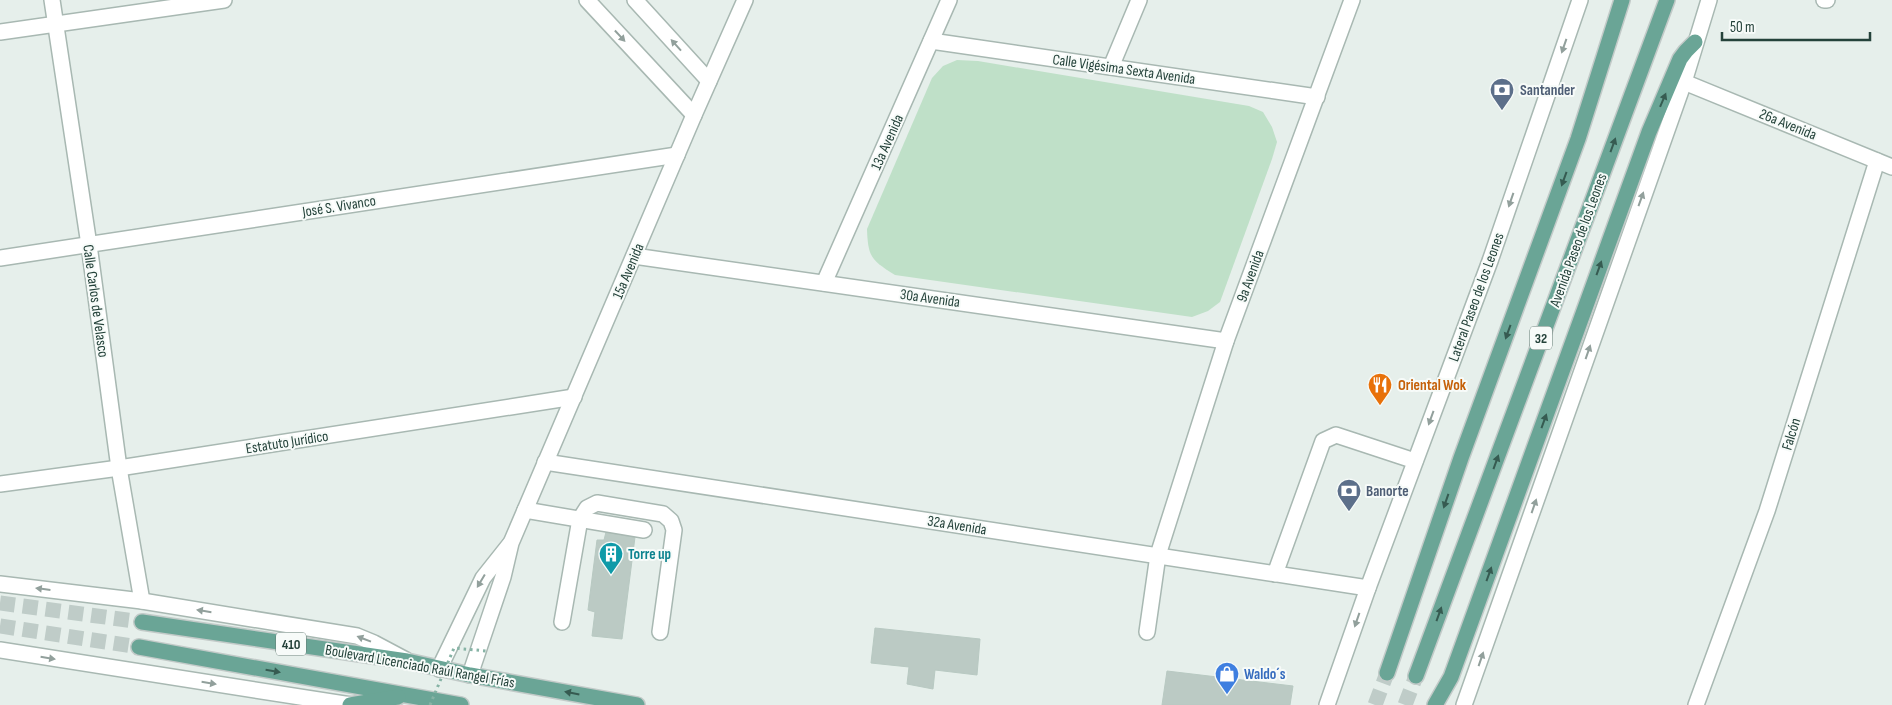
<svg xmlns="http://www.w3.org/2000/svg" width="1892" height="705" viewBox="0 0 1892 705" font-family="'Sofia Sans Condensed',sans-serif">
	<rect width="100%" height="100%" fill="#e6efeb"/>
	<path fill="#bfe0c8" d="M 957,60 L 978,61 L 1249,106 L 1263,112 L 1272,127 L 1277,142 L 1272,159 L 1220,302 L 1208,311 L 1192,317 L 895,275 C 871,260 868,257 867,229 L 932,78 L 943,66 Z"/>
	<g fill="#bbcac4" stroke="#b8c9c2">
		<path d="M 606,532 L 635,537 L 622,639 L 592,636 L 595,612 L 588,610 L 597,540 L 604,540 Z"/>
		<path d="M 875,628 L 980,639 L 977,675 L 935,670 L 933,689 L 907,684 L 909,667 L 871,663 Z"/>
		<path d="M 1167,671 L 1293,686 L 1290,705 L 1162,705 Z"/>
	</g>
	<g fill="none" stroke-linecap="round" stroke-linejoin="round">
		<g stroke="#bfccc8" stroke-width="15" stroke-dasharray="15 8" stroke-linecap="butt">
			<path d="M 0,603 L 142,622"/>
			<path d="M 0,626 L 139,647"/>
			<path d="M 1375,705 L 1387,673"/>
			<path d="M 1405,705 L 1416,676"/>
		</g>
		<defs>
			<g id="minor">
				<path d="M 52,0 L 89,245 L 119,468 L 142,601"/>
				<path d="M 587,0 L 694,115"/>
				<path d="M 635,0 L 709,81"/>
				<path d="M 1824,0 L 1827,0"/>
				<path d="M 0,32 L 224,0"/>
				<path d="M 931,41 L 1317,97"/>
				<path d="M 1111,67 L 1139,0"/>
				<path d="M 1684,82 L 1892,167"/>
				<path d="M 634,256 L 1226,341"/>
				<path d="M 0,258 L 677,155"/>
				<path d="M 824,283 L 949,0"/>
				<path d="M 545,462 L 1368,588"/>
				<path d="M 0,484 L 119,468 L 574,397"/>
				<path d="M 525,510 L 644,530"/>
				<path d="M 1275,574 L 1323,441 L 1336,435 L 1415,461"/>
				<path d="M 0,584 L 142,601 L 357,636 L 374,643 L 406,660"/>
				<path d="M 562,622 L 580,519 L 587,508 L 597,503 L 663,514 L 671,521 L 674,530 L 660,632"/>
				<path d="M 1147,632 L 1158,555 L 1226,341 L 1352,0"/>
				<path d="M 0,650 L 351,705"/>
				<path d="M 439,669 L 483,578 L 510,544"/>
				<path d="M 470,675 L 503,577 L 511,543 L 694,115 L 745,0"/>
				<path d="M 1327,705 L 1368,588 L 1490,261 L 1580,0"/>
				<path d="M 1464,705 L 1684,82 L 1709,0"/>
				<path d="M 1696,705 L 1767,511 L 1877,161"/>
			</g>
			<g id="major">
				<path d="M 142,622 L 407,661 L 470,675 L 637,705"/>
				<path d="M 139,647 L 461,705"/>
				<path d="M 1387,673 L 1461,458 L 1578,139 L 1622,0"/>
				<path d="M 1416,676 L 1667,0"/>
				<path d="M 350,705 L 398,697"/>
				<path d="M 1435,705 L 1451,677 L 1649,132 L 1680,59 L 1686,51 L 1695,42"/>
			</g>
		</defs>
		<use href="#minor" stroke="#a8b8b2" stroke-width="18"/>
		<use href="#major" stroke="#c2cac8" stroke-width="18"/>
		<use href="#minor" stroke="#fff" stroke-width="15"/>
		<use href="#major" stroke="#6aa596" stroke-width="15"/>
		<path stroke="#86b3a5" stroke-width="3" stroke-dasharray="2.5 4" stroke-linecap="butt" d="M 430,705 L 454,648 L 486,651"/>
	</g>
	<defs><path id="oneway-solid" d="M-6-.8H1V-3.2L6.5 0L1 3.2V.8H-6Z" transform="scale(1.25)"/></defs>
	<g fill="#92a09c">
		<use href="#oneway-solid" transform="translate(620 36) rotate(47)"/>
		<use href="#oneway-solid" transform="translate(676 45) rotate(-132)"/>
		<use href="#oneway-solid" transform="translate(1564 46) rotate(109)"/>
		<use href="#oneway-solid" transform="translate(1641 199) rotate(-70)"/>
		<use href="#oneway-solid" transform="translate(1511 200) rotate(109)"/>
		<use href="#oneway-solid" transform="translate(1588 352) rotate(-71)"/>
		<use href="#oneway-solid" transform="translate(1431 418) rotate(110)"/>
		<use href="#oneway-solid" transform="translate(1534 506) rotate(-71)"/>
		<use href="#oneway-solid" transform="translate(481 581) rotate(121)"/>
		<use href="#oneway-solid" transform="translate(43 589) rotate(-173)"/>
		<use href="#oneway-solid" transform="translate(204 611) rotate(-171)"/>
		<use href="#oneway-solid" transform="translate(1357 620) rotate(109)"/>
		<use href="#oneway-solid" transform="translate(364 639) rotate(-159)"/>
		<use href="#oneway-solid" transform="translate(48 658) rotate(9)"/>
		<use href="#oneway-solid" transform="translate(1481 659) rotate(-71)"/>
		<use href="#oneway-solid" transform="translate(209 683) rotate(9)"/>
	</g>
	<g fill="#365b51">
		<use href="#oneway-solid" transform="translate(1663 100) rotate(-67)"/>
		<use href="#oneway-solid" transform="translate(1613 145) rotate(-70)"/>
		<use href="#oneway-solid" transform="translate(1564 179) rotate(110)"/>
		<use href="#oneway-solid" transform="translate(1599 268) rotate(-70)"/>
		<use href="#oneway-solid" transform="translate(1508 332) rotate(110)"/>
		<use href="#oneway-solid" transform="translate(1544 421) rotate(-70)"/>
		<use href="#oneway-solid" transform="translate(1496 462) rotate(-70)"/>
		<use href="#oneway-solid" transform="translate(1446 501) rotate(109)"/>
		<use href="#oneway-solid" transform="translate(1489 574) rotate(-70)"/>
		<use href="#oneway-solid" transform="translate(1439 614) rotate(-70)"/>
		<use href="#oneway-solid" transform="translate(273 671) rotate(10)"/>
		<use href="#oneway-solid" transform="translate(572 693) rotate(-169)"/>
	</g>
	<defs>
		<symbol id="bank-pin" viewBox="-11 -11 22 30"><path d="M0 17L-7.5 6A9.5 9.5 0 1 1 7.5 6Z" fill="#5c6f8a" stroke="#f7fbf9"/><path d="M-6-4H6V4H-6ZM0-2.3a2.3 2.3 0 1 0 0 4.6a2.3 2.3 0 1 0 0-4.6Z" fill="#fff"/></symbol>
		<symbol id="restaurant-pin" viewBox="-11 -11 22 30"><path d="M0 17L-7.5 6A9.5 9.5 0 1 1 7.5 6Z" fill="#e8710a" stroke="#f7fbf9"/><path d="M-5-6h1v4h1v-4h1v4h1v-4h1v5L-1.5 .5V6h-2V.5L-5-1ZM5-6V6H3V1.5H1.5Q1.5-4 5-6Z" fill="#fff"/></symbol>
		<symbol id="building-pin" viewBox="-11 -11 22 30"><path d="M0 17L-7.5 6A9.5 9.5 0 1 1 7.5 6Z" fill="#0f9aa8" stroke="#f7fbf9"/><path d="M-4-6H4V6H1V3H-1V6H-4ZM-2.5-4.3h1.7v1.8h-1.7ZM.8-4.3h1.7v1.8H.8ZM-2.5-1h1.7V.8h-1.7ZM.8-1h1.7V.8H.8Z" fill="#fff"/></symbol>
		<symbol id="shop-pin" viewBox="-11 -11 22 30"><path d="M0 17L-7.5 6A9.5 9.5 0 1 1 7.5 6Z" fill="#3f7fe0" stroke="#f7fbf9"/><path d="M-5-2.5h2.3a2.7 3.5 0 0 1 5.4 0H5L5.5 6h-11ZM-1.5-2.5h3a1.5 2.3 0 0 0-3 0Z" fill="#fff"/></symbol>
	</defs>
	<g fill-rule="evenodd">
		<use href="#bank-pin" x="1488" y="76" width="28" height="38"/>
		<use href="#restaurant-pin" x="1366" y="371" width="28" height="38"/>
		<use href="#bank-pin" x="1335" y="477" width="28" height="38"/>
		<use href="#building-pin" x="597" y="540" width="28" height="38"/>
		<use href="#shop-pin" x="1213" y="660" width="28" height="38"/>
	</g>
	<g text-anchor="middle" stroke-width="4" stroke-linejoin="round" paint-order="stroke">
		<g fill="#f7fbf9" stroke="#637a73" stroke-width="1">
			<rect x="1530" y="326.5" width="22" height="23" rx="4"/>
			<rect x="276" y="632.5" width="30" height="23" rx="4"/>
		</g>
		<g font-size="14" font-weight="bold" fill="#24423a">
			<text x="1541" y="343">32</text>
			<text x="291" y="649">410</text>
		</g>
		<g font-size="15" fill="#24423a" stroke="#f7fbf9">
			<text transform="translate(1124 69) rotate(8)" y="5">Calle Vigésima Sexta Avenida</text>
			<text transform="translate(1788 124) rotate(22)" y="5">26a Avenida</text>
			<text transform="translate(887 142) rotate(-66)" y="5">13a Avenida</text>
			<text transform="translate(339 206) rotate(-9)" y="5">José S. Vivanco</text>
			<text transform="translate(1578 240) rotate(-70)" y="5">Avenida Paseo de los Leones</text>
			<text transform="translate(628 271) rotate(-67)" y="5">15a Avenida</text>
			<text transform="translate(1250 276) rotate(-70)" y="5">9a Avenida</text>
			<text transform="translate(1476 297) rotate(-70)" y="5">Lateral Paseo de los Leones</text>
			<text transform="translate(930 298) rotate(8)" y="5">30a Avenida</text>
			<text transform="translate(96 301) rotate(82)" y="5">Calle Carlos de Velasco</text>
			<text transform="translate(1791 434) rotate(-73)" y="5">Falcón</text>
			<text transform="translate(287 442) rotate(-9)" y="5">Estatuto Jurídico</text>
			<text transform="translate(957 525) rotate(9)" y="5">32a Avenida</text>
			<text transform="translate(420 666) rotate(10)" y="5">Boulevard Licenciado Raúl Rangel Frías</text>
		</g>
		<g font-size="15" font-weight="bold" fill="#4e5e75" stroke="#f7fbf9" text-anchor="start">
			<text x="1520" y="95">Santander</text>
			<text x="1366" y="496">Banorte</text>
		</g>
		<g font-size="15" font-weight="bold" fill="#c56008" stroke="#f7fbf9" text-anchor="start">
			<text x="1398" y="390">Oriental Wok</text>
		</g>
		<g font-size="15" font-weight="bold" fill="#0d838f" stroke="#f7fbf9" text-anchor="start">
			<text x="628" y="559">Torre up</text>
		</g>
		<g font-size="15" font-weight="bold" fill="#366cbe" stroke="#f7fbf9" text-anchor="start">
			<text x="1244" y="679">Waldo´s</text>
		</g>
	</g>
	<path d="M1722 32v8h148v-8" fill="none" stroke="#24423a" stroke-width="2.5"/>
	<text x="1730" y="32" font-size="15" fill="#24423a" stroke="#f7fbf9" stroke-width="4" paint-order="stroke">50 m</text>
</svg>
